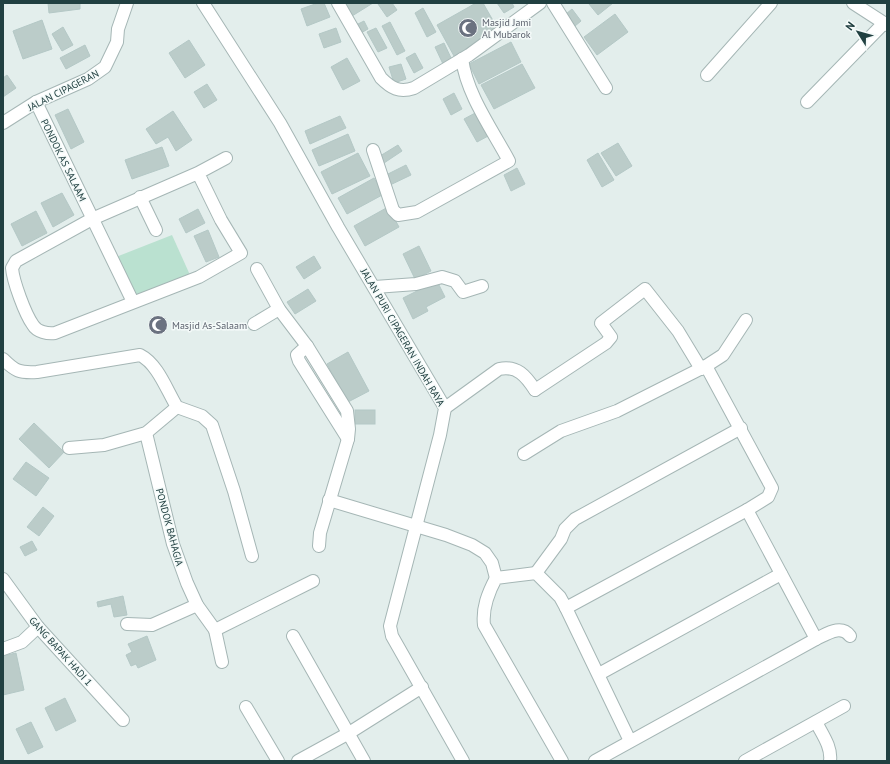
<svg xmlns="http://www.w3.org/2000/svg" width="890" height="764" viewBox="0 0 890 764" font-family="'PT Sans',sans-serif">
	<rect width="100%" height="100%" fill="#e3eeec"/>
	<path fill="#bae1d0" d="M 172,235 L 190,275 L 137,297 L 116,257 Z"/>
	<g fill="#bbccc9" stroke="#b4c8c6">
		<path d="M 48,3 L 80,3 L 80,9 L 49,13 Z"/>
		<path d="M 318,3 L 324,3 L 330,17 L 307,26 L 301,9 Z"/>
		<path d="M 344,3 L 373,3 L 352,16 Z"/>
		<path d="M 379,3 L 392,3 L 397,10 L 387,17 L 378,4 Z"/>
		<path d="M 476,3 L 483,3 L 499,31 L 454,56 L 437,25 Z"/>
		<path d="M 497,3 L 512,3 L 514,7 L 504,13 Z"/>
		<path d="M 591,3 L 613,3 L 598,15 L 589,4 Z"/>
		<path d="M 423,8 L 436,32 L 427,37 L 415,13 Z"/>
		<path d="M 572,9 L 581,21 L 575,26 L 566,14 Z"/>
		<path d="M 615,14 L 628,32 L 597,55 L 584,37 Z"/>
		<path d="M 42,20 L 52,49 L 23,59 L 13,31 Z"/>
		<path d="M 364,21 L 368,29 L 359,34 L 354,26 Z"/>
		<path d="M 390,22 L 405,51 L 397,55 L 382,26 Z"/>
		<path d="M 63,27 L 73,45 L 62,51 L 52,34 Z"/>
		<path d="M 336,28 L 341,42 L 324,48 L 319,34 Z"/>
		<path d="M 376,28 L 387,48 L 378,52 L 367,32 Z"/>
		<path d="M 189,40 L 205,65 L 185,78 L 169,53 Z"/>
		<path d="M 511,42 L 521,62 L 479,84 L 469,64 Z"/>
		<path d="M 444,43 L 452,60 L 443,64 L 435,47 Z"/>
		<path d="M 85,45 L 90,56 L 66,69 L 60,58 Z"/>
		<path d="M 415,53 L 423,68 L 414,73 L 406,58 Z"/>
		<path d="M 347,58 L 360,81 L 343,90 L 331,67 Z"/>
		<path d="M 401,64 L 406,79 L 394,83 L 389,67 Z"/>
		<path d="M 522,64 L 535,88 L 494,109 L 481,85 Z"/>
		<path d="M 7,75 L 16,88 L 3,97 L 3,78 Z"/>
		<path d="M 207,84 L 217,100 L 204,108 L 194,92 Z"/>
		<path d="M 454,93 L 462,109 L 451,115 L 443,99 Z"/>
		<path d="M 68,109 L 84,142 L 71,149 L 55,115 Z"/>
		<path d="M 173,111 L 192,140 L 176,151 L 168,137 L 156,144 L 146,129 Z"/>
		<path d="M 477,112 L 490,135 L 477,142 L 464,119 Z"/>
		<path d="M 340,116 L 346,128 L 310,144 L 305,131 Z"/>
		<path d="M 348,134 L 355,151 L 319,166 L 312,150 Z"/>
		<path d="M 618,143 L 632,166 L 616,176 L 601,153 Z"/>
		<path d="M 398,145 L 402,151 L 384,163 L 380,156 Z"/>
		<path d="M 162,147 L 169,166 L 132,179 L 125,160 Z"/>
		<path d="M 358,153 L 370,176 L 332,194 L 321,172 Z"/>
		<path d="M 598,153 L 614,180 L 602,187 L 587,160 Z"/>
		<path d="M 406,165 L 411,175 L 390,185 L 386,175 Z"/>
		<path d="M 517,168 L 525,184 L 511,191 L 504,175 Z"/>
		<path d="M 374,178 L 384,194 L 347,214 L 338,198 Z"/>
		<path d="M 62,193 L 74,215 L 53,227 L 41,203 Z"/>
		<path d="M 388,207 L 399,227 L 365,246 L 354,226 Z"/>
		<path d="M 198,209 L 205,223 L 186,233 L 179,219 Z"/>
		<path d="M 36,211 L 47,233 L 22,246 L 11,224 Z"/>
		<path d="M 208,230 L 219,257 L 206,262 L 194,236 Z"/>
		<path d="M 419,246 L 431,271 L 415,279 L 403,254 Z"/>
		<path d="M 314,256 L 321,268 L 304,279 L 296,267 Z"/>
		<path d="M 437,281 L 445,297 L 426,307 L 428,311 L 413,319 L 403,298 Z"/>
		<path d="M 308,289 L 316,301 L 295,314 L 287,302 Z"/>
		<path d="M 348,352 L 369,391 L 348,402 L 327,364 Z"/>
		<rect x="355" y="410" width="20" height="14"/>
		<path d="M 34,423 L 64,452 L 49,468 L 19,439 Z"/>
		<path d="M 26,462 L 49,478 L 36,496 L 13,479 Z"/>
		<path d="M 43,507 L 54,516 L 39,536 L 27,527 Z"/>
		<path d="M 32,541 L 37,550 L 25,556 L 20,547 Z"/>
		<path d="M 123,596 L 127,615 L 114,617 L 111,604 L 98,607 L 97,602 Z"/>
		<path d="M 147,636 L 156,660 L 138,668 L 136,664 L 131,666 L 126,655 L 132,652 L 128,644 Z"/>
		<path d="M 16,653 L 24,690 L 3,695 L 3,656 Z"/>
		<path d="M 65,698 L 76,721 L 56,731 L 45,708 Z"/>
		<path d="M 31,722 L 43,747 L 28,754 L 16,729 Z"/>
	</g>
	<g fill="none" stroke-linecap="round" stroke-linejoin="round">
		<defs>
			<g id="minor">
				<path d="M 203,3 L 280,123 L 338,227 L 445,408 L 440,435 L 390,626 L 392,636 L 463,761"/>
				<path d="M 338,3 L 381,78 C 391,88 399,93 414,88 L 469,55 L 540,3"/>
				<path d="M 553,3 L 606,88"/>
				<path d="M 707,75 L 771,3"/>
				<path d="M 36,102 L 133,302"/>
				<path d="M 807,102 L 884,23"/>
				<path d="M 373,150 L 393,210 L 398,215 L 417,212 L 509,161 C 492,129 467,95 462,59"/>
				<path d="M 198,173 L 221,220 L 241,253 L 199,277 L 55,333 C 48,334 37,332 33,325 C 25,314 13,281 12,268 L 16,261 L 92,219 L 198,173 L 226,158"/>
				<path d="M 140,197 L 156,230"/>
				<path d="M 257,269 L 279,309 L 307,346 L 347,411 L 349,429 L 348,439 L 320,533 L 319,546"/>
				<path d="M 375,287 L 416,284 L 442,277 L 455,281 L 463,292 L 482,286"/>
				<path d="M 254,324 L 279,309"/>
				<path d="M 307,346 L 297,355 L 299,361 L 348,439"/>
				<path d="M 3,359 C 15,371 19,373 37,372 L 140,355 C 158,364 167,391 177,407 L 202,416 L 212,425 L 234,491 L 252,556"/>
				<path d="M 706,366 L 723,355 L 746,320"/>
				<path d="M 535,390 L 606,343 L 611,337 L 601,323 L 645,289 L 678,331 L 701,369"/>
				<path d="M 445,408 L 499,369 C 517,365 526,376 535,390"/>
				<path d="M 146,433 L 173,544 L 187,583 L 197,605 L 215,630 L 222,662"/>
				<path d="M 69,448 L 104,445 L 146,433 L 177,407"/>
				<path d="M 524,454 L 561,431 L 617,411 L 706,366 L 772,488 L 768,497 L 747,510 L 566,608"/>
				<path d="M 329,500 L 446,535 L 472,545 L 485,553 L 492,563 L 496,578"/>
				<path d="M 747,510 L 816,639"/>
				<path d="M 536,573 L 561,539 L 565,529 L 575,519 L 741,428"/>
				<path d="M 3,579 L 38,627 L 123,720"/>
				<path d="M 127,624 L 152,625 L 197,605"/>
				<path d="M 215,630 L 313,581"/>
				<path d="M 293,636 L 364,761"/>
				<path d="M 3,649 L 22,642 L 38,627"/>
				<path d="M 599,674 L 781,574"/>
				<path d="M 246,707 L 278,761"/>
				<path d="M 816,722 C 822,734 832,747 830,761"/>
				<path d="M 298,761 L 349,733 L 422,687"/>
				<path d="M 562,761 L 484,625 C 482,608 488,593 496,578 L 536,573 L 560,597 L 566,608 L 630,741"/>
				<path d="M 595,761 L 816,639 C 827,634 841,624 850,636"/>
				<path d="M 745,761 L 844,706"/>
			</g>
			<g id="tertiary">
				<path d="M 853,3 L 887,25"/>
				<path d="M 3,123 L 36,102 L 88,79 L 105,67 L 117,42 L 118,29 L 127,3"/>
			</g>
		</defs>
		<use href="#minor" stroke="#a5b6b5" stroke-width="14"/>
		<use href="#tertiary" stroke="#a5b6b5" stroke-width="14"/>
		<use href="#minor" stroke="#fff" stroke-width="12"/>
		<use href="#tertiary" stroke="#fff" stroke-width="12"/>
	</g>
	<defs>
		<symbol id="mosque-disc" viewBox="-11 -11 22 22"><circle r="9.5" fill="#6b7280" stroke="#f4faf9"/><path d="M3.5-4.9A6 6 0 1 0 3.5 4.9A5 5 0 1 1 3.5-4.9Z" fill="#fff"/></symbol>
	</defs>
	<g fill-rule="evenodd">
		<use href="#mosque-disc" x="457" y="17" width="22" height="22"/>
		<use href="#mosque-disc" x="147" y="314" width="22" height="22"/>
	</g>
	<g text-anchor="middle" stroke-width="3" stroke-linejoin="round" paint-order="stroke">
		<g font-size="10" fill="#5b616d" stroke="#f4faf9" text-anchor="start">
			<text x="482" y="26">Masjid Jami<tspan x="482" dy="12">Al Mubarok</tspan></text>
			<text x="172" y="329">Masjid As-Salaam</text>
		</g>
		<g font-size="10" fill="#214041" stroke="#f4faf9">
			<text transform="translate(63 90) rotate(-27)" y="4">JALAN CIPAGERAN</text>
			<text transform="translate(64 160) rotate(64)" y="4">PONDOK AS SALAAM</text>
			<text transform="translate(403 337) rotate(60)" y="4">JALAN PURI CIPAGERAN INDAH RAYA</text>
			<text transform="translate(170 527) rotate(75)" y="4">PONDOK BAHAGIA</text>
			<text transform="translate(61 651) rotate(48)" y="4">GANG BAPAK HADI 1</text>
		</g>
	</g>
	<rect width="890" height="764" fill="none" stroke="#214041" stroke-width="8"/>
	<g transform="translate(858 32) rotate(307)" stroke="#f4faf9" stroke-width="3" paint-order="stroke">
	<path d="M0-3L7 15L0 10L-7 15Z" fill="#214041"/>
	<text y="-6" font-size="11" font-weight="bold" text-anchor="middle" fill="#214041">N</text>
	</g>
</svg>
